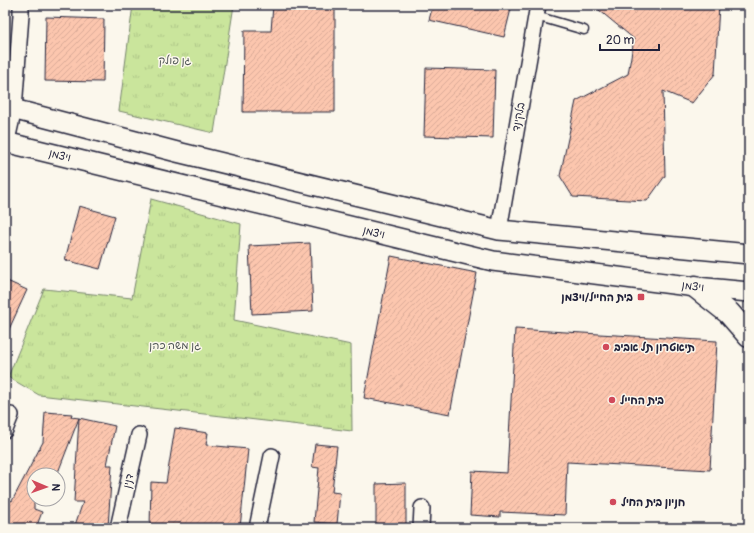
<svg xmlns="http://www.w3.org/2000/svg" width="754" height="533" viewBox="0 0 754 533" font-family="Pangolin,'Playpen Sans Hebrew',sans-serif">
	<defs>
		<pattern id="park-tufts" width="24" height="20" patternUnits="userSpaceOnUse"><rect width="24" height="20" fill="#cae59c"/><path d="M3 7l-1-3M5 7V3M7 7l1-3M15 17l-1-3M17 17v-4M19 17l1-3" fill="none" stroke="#adc487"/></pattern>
		<pattern id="building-hatch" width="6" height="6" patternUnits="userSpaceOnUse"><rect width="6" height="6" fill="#fcc6ae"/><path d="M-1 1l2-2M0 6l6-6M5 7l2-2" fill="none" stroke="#d8aa97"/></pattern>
	</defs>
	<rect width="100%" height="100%" fill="#fbf7ec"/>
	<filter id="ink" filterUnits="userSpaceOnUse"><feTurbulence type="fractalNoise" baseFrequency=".025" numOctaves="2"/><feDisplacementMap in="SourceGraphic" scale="8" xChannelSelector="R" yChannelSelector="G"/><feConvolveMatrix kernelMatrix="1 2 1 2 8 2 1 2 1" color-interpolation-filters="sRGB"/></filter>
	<g filter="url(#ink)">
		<g fill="url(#park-tufts)" stroke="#76846c">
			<path d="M 133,5 L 234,5 L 214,133 L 119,111 Z"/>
			<path d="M 151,199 L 241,224 L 234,320 L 351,345 L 352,431 L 39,395 L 8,377 L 44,289 L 132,298 Z"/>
		</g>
		<g fill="url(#building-hatch)" stroke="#22223b">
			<path d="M 273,5 L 335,5 L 335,112 L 243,112 L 244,31 L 271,31 Z"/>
			<path d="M 433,5 L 512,5 L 504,37 L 429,20 Z"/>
			<path d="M 593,5 L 719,5 L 715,74 L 692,103 L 663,91 L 665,176 L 647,201 L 573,197 L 560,176 L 576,101 L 628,74 L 634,39 Z"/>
			<path d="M 46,17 L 104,19 L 103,82 L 45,81 Z"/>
			<path d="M 426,68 L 495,70 L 493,138 L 424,136 Z"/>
			<path d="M 79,206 L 115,216 L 100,269 L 65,260 Z"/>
			<path d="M 310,243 L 313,311 L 252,314 L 249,246 Z"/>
			<path d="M 391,256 L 477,273 L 450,414 L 364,398 Z"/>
			<path d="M 5,280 L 27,290 L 5,338 Z"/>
			<path d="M 515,329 L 717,341 L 710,470 L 567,462 L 565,515 L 500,512 L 500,517 L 470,515 L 472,471 L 507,473 Z"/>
			<path d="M 45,412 L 72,414 L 71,417 L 79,418 L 57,475 L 34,475 L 34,509 L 42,512 L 36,528 L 15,528 L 5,524 L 5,508 L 8,499 L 12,501 L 43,442 Z"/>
			<path d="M 79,418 L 115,426 L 107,465 L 112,465 L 108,528 L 74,528 L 83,502 L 74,502 Z"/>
			<path d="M 175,428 L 208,433 L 206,445 L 248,449 L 240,528 L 150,528 L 151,482 L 166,483 Z"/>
			<path d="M 315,444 L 337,446 L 332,492 L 340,493 L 337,524 L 314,522 L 319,468 L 312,467 Z"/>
			<path d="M 406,483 L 406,528 L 376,528 L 376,484 Z"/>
		</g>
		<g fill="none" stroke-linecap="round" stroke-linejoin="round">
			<defs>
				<path id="service" d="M 536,16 L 584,30"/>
				<g id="minor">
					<path d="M 5,149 L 14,109 L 21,15 L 21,5"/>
					<path d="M 499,230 L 538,5"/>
					<path d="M 5,430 L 11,415"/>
					<path d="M 118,528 L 139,435"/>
					<path d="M 257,528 L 272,456"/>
					<path d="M 421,528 L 422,508"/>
				</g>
				<g id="tertiary">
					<path d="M 5,107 L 177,152 L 499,230 L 749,254"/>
					<path d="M 5,142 L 493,261 L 696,287 L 749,292"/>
				</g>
				<path id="secondary" d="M 696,287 L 729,313 L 749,336"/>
			</defs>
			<use href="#service" stroke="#22223b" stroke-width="11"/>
			<use href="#minor" stroke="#22223b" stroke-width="18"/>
			<use href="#tertiary" stroke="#22223b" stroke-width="22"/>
			<use href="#secondary" stroke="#22223b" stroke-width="25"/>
			<use href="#service" stroke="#fbf7ec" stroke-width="8"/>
			<use href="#minor" stroke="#fbf7ec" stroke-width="15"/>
			<use href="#tertiary" stroke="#fbf7ec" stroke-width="19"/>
			<use href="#secondary" stroke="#fbf7ec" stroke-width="22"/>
		</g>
	</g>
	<g fill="#d1495b" stroke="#fbf7ec" stroke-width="1.5">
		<rect x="637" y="293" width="8" height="8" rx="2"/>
		<circle cx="606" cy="347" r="4"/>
		<circle cx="612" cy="400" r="4"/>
		<circle cx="613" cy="502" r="4"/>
	</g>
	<g text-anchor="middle" stroke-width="3" stroke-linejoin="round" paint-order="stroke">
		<g font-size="11" fill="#4c5353" stroke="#fbf7ec">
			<text x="175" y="64">גן פולק</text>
			<text x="175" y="349">גן משה כהן</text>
		</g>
		<g font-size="11" fill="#22223b" stroke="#fbf7ec">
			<text transform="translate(518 117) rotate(-80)" y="4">בלקינד</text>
			<text transform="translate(60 155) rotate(14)" y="4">ויצמן</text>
			<text transform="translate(374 232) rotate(14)" y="4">ויצמן</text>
			<text transform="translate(693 286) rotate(7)" y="4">ויצמן</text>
			<text transform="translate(128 481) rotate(-78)" y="4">דנין</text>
		</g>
		<g font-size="11" font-weight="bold" fill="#22223b" stroke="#fbf7ec" text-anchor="start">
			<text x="633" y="301" text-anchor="end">בית החייל/ויצמן</text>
			<text x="614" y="351">תיאטרון תל אביב</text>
			<text x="620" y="404">בית החייל</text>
			<text x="621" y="506">חניון בית החיל</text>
		</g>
	</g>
	<rect width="754" height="533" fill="none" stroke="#fbf7ec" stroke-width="20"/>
	<rect x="10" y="10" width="734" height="513" fill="none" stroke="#22223b" stroke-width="1.5" filter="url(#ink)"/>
	<g transform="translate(46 487) rotate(92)"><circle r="19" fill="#fbf7ec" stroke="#a4a2a5"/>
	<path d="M0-3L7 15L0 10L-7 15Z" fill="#d1495b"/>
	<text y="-6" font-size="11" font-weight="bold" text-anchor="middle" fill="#22223b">N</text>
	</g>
	<path d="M600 44v6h59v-6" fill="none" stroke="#22223b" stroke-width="2"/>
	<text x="606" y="44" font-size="12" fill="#22223b" stroke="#fbf7ec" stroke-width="3" paint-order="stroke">20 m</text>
</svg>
